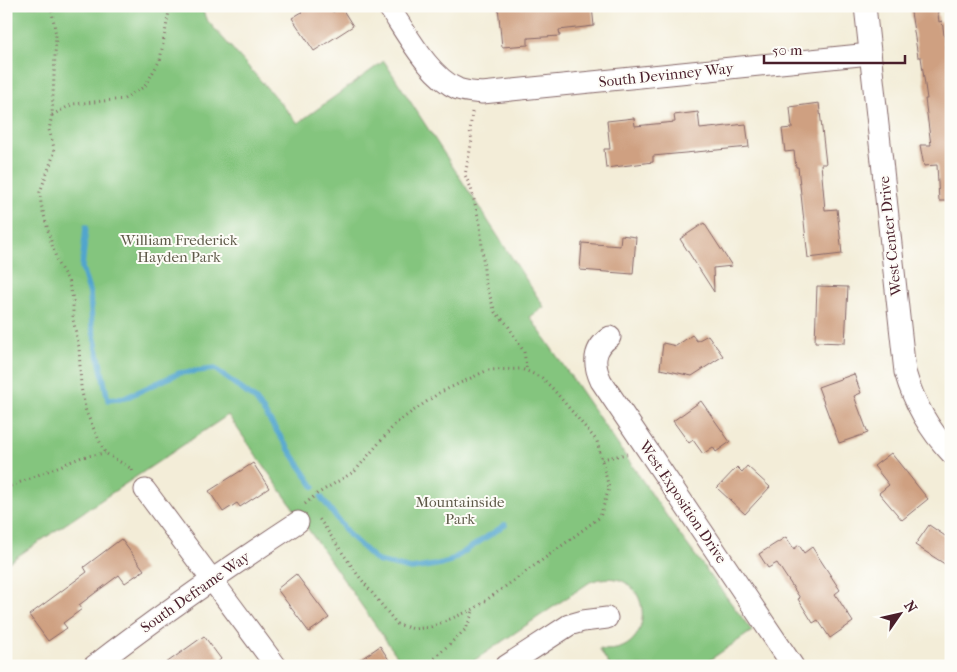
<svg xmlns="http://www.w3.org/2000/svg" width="957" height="672" viewBox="0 0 957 672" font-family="'IM FELL French Canon',serif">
	<rect width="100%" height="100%" fill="#fdfcf7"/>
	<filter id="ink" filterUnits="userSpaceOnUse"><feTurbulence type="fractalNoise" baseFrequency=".02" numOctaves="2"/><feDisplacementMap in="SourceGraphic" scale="10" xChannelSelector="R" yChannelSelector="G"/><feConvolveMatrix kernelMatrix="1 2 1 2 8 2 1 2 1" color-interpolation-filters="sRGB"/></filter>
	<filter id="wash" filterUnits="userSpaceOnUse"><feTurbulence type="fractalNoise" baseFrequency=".0096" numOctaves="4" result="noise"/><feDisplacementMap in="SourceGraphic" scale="20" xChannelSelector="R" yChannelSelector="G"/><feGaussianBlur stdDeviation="1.12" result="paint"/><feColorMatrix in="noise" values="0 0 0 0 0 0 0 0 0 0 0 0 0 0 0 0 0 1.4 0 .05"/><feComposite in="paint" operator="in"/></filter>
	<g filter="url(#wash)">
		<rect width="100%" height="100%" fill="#f3edd8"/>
		<path fill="#84c57e" stroke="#677254" d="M 6,6 L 201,6 L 206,19 L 298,123 L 384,61 L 544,307 L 530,317 L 677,531 L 752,631 L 701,666 L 610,666 L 599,649 C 661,660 655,558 590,582 L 466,666 L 404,666 L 228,415 L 6,564 Z"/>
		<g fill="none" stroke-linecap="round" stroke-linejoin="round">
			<g stroke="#51a5cd" stroke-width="5.5">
				<path d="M 86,227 L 82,268 L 90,294 L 92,326 L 108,400 L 125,398 L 179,373 L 215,369 L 256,400 L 314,487"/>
				<path d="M 321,497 L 349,535 L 377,561 L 411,569 L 447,563 L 505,525"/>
			</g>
		</g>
		<g id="blocks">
			<g fill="#cfa081">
				<path d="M 298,6 L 329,6 L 333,12 L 341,7 L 353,26 L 314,51 L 292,18 L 302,12 Z"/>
				<path d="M 498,6 L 592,6 L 594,26 L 559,30 L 560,36 L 528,38 L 528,45 L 502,47 Z"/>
				<path d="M 910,6 L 937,6 L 939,22 L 942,21 L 951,82 L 951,201 L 939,201 L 937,165 L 924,166 L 920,145 L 931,145 L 925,99 L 927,99 L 921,57 L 918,57 Z"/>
				<path d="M 819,103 L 826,164 L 821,164 L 825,210 L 837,209 L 842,254 L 808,258 L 798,167 L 796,167 L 794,151 L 785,152 L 782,129 L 792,128 L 790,107 Z"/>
				<path d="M 698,112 L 700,129 L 746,124 L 749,147 L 653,156 L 653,162 L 606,168 L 604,149 L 610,149 L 607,121 L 634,118 L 635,126 L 675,122 L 674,115 Z"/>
				<path d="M 704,223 L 732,266 L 713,268 L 714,292 L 680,239 Z"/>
				<path d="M 621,235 L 636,237 L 633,274 L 580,270 L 582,243 L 620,246 Z"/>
				<path d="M 817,286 L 848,287 L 845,343 L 815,342 Z"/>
				<path d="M 692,335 L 697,341 L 708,335 L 723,356 L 692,376 L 660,369 L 663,343 L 676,346 Z"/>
				<path d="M 854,374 L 861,393 L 854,396 L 868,433 L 839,443 L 818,387 Z"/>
				<path d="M 701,401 L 730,442 L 716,452 L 713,447 L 703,454 L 693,440 L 689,443 L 673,421 Z"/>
				<path d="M 891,453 L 928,499 L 902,520 L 879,493 L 889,485 L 874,466 Z"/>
				<path d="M 253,463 L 269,488 L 240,507 L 237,503 L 223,512 L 209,491 Z"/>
				<path d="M 747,466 L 770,487 L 745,514 L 717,488 L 737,467 L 742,472 Z"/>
				<path d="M 929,525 L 951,540 L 951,568 L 915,545 Z"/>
				<path d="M 786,537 L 794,549 L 799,545 L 804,553 L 812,547 L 840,590 L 835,594 L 853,622 L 830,638 L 818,620 L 813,623 L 798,599 L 800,598 L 777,563 L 768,568 L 759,554 Z"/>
				<path d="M 121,539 L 144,570 L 125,583 L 119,575 L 79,605 L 82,609 L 63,623 L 67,628 L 48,641 L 29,615 L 87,572 L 84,567 Z"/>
				<path d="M 296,574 L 329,618 L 309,632 L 277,589 Z"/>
				<path d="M 204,636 L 221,659 L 213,666 L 162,666 Z"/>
				<path d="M 380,646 L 393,666 L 351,666 Z"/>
			</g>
		</g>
	</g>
	<g filter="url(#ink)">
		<use href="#blocks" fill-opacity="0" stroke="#856768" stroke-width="1"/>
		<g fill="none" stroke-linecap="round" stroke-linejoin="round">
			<defs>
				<g id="street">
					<path d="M 388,6 C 406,32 429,77 458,89 C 466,92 474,92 482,93 L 870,54"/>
					<path d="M 865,6 L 905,372 C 914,403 928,429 951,453"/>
					<path d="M 610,337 C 593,349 593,364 601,381 L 793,666"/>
					<path d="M 145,490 L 276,666"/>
					<path d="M 94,666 C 160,615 228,568 298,522"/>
					<path d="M 506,666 L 569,625 L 583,621 L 607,618"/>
				</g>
			</defs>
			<use href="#street" stroke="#856768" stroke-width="23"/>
			<g stroke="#856768" stroke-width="3" stroke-dasharray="1 4" stroke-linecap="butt">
				<path d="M 51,6 L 56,35 L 52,115 L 49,130 L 55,151 L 40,192 L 41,204 L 52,245 L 58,264 L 68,280 L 73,299 L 73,319 L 79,347 L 81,387 L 86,412 L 105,453 L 132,469 L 133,475"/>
				<path d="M 472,112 L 470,131 L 472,140 L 465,175 L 471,188 L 480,224 L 485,281 L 495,312 L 507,324 L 524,352 L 527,371"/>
				<path d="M 52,115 L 73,104 L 124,99 L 145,86 L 160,60 L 170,6"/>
				<path d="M 602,459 L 627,454"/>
				<path d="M 6,488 L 82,457 L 105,453"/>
				<path d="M 305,504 L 317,494 L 355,471 L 396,423 L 439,393 L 488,370 L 521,369 L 527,371 L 542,378 L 553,389 L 597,441 L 609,488 L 600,517 L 552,553 L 474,609 L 431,627 L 414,629 L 397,624 L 357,574 L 318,517"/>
				<path d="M 429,666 L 431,661 L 466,629 L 474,609"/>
			</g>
			<use href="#street" stroke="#fff" stroke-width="21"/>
		</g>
	</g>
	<g text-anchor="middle" stroke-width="4" stroke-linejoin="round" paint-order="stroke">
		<g font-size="15" fill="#4a1f2b" stroke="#fdfcf7">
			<text transform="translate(666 75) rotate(-6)" y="5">South Devinney Way</text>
			<text transform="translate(890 236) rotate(-96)" y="5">West Center Drive</text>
			<text transform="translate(683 502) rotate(56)" y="5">West Exposition Drive</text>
			<text transform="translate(195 592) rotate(-35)" y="5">South Deframe Way</text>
		</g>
		<g font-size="15" fill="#5e5948" stroke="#fdfcf7">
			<text x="179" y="245">William Frederick<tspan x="179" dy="17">Hayden Park</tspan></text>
			<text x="460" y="507">Mountainside<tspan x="460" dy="17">Park</tspan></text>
		</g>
	</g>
	<rect width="957" height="672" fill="none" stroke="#fdfcf7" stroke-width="25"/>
	<g transform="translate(900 614) rotate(56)" stroke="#fdfcf7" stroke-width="4" paint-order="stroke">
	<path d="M0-4L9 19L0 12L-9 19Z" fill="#4a1f2b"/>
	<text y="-8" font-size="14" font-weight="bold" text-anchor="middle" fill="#4a1f2b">N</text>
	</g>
	<path d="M764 55v8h141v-8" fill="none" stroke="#4a1f2b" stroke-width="2.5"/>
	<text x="772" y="55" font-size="15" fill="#4a1f2b" stroke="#fdfcf7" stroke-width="4" paint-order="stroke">50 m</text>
</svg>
